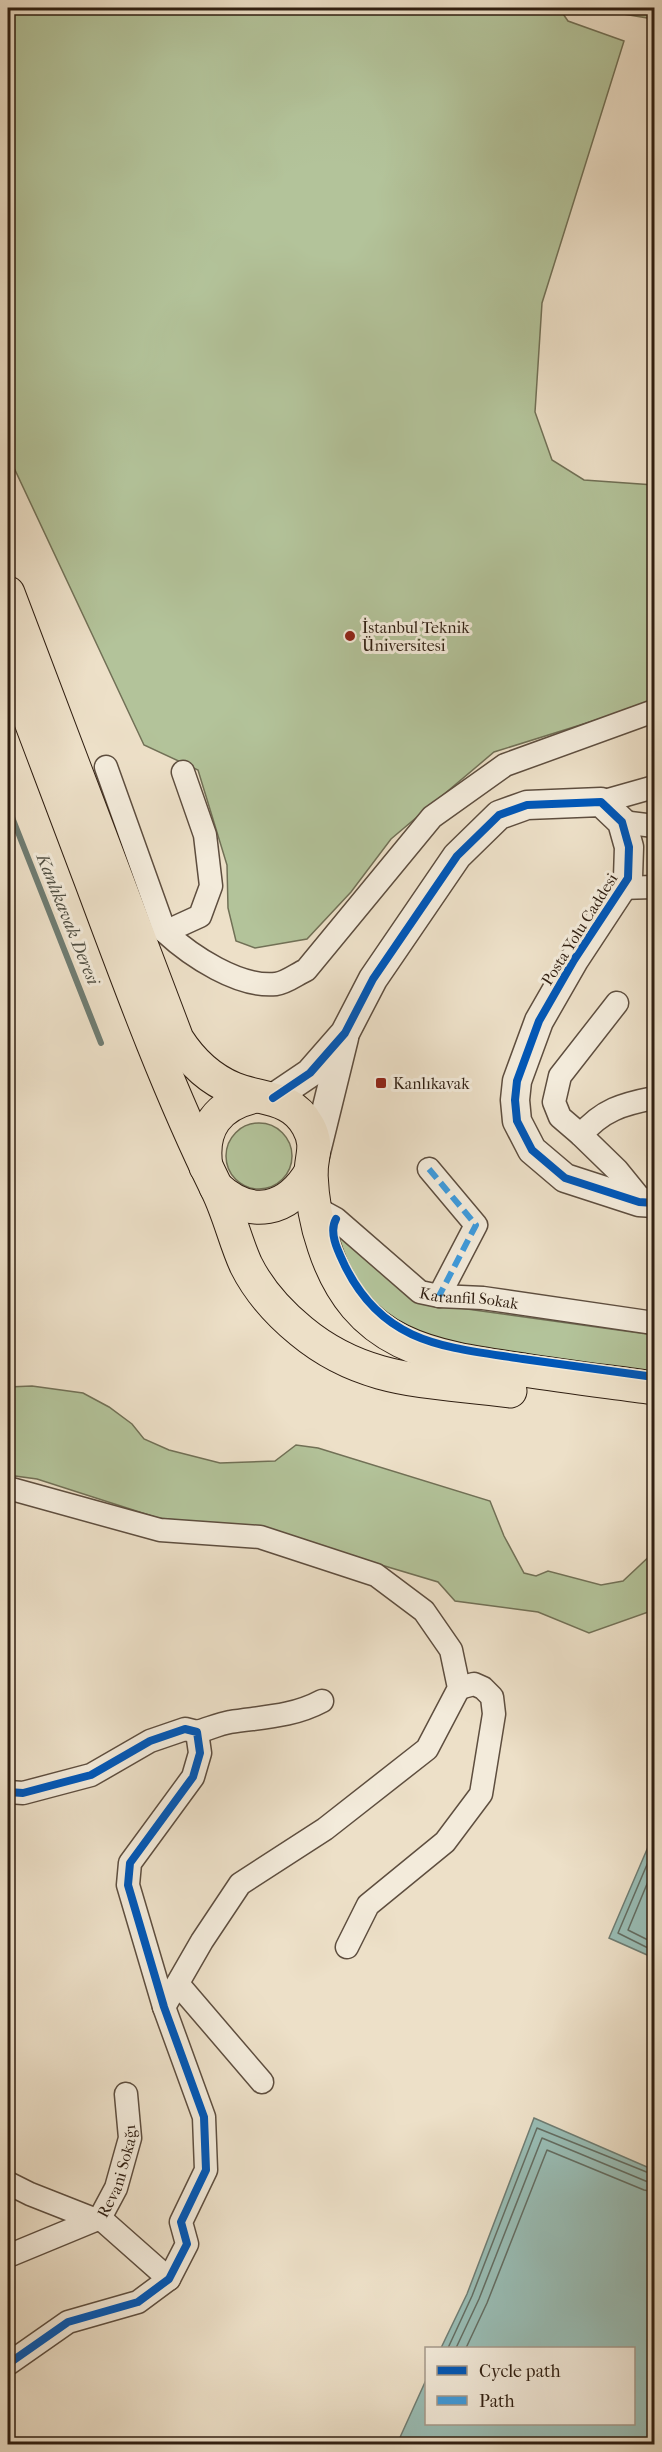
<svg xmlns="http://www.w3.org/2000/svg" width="662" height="2452" viewBox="0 0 662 2452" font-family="'IM FELL French Canon',serif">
	<rect width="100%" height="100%" fill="#ede0c8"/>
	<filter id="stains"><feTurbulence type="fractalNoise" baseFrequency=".00333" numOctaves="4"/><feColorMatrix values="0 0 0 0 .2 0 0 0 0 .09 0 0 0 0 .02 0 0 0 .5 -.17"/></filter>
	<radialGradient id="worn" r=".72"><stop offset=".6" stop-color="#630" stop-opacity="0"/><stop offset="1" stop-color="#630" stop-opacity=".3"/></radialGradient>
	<g fill="#b3c39a" stroke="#717056" stroke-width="1.5">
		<path d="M 8,8 L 559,8 L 568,21 L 624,41 L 542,303 L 535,412 L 552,460 L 584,480 L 654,485 L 654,702 L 494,752 L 391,839 L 351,892 L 307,939 L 255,948 L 236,941 L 228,908 L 227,865 L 198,770 L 144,745 L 8,455 Z"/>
		<path d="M 609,8 L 654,8 L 654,19 L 617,13 Z"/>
		<circle cx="259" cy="1156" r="33"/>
		<path d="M 335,1230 L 424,1303 L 654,1335 L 654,1379 L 430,1346 L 359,1292 Z"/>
		<path d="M 32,1386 L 83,1393 L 109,1407 L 132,1424 L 144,1439 L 169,1450 L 220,1463 L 275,1461 L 296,1445 L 318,1448 L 490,1501 L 504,1536 L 524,1573 L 536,1576 L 548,1571 L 601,1585 L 623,1581 L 654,1552 L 654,1610 L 589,1633 L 538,1612 L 455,1601 L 438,1582 L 261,1529 L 158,1518 L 37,1479 L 8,1475 L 8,1387 Z"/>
	</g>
	<g fill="#99bdb5" stroke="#6f7d73" stroke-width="1.5">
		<path d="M 654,1833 L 654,1958 L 609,1938 Z"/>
		<path d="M 534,2118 L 654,2170 L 654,2425 L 646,2444 L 397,2444 L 426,2380 L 426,2424 L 634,2424 L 634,2348 L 441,2348 L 467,2294 Z"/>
	</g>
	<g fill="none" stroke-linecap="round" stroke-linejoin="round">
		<g stroke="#646e63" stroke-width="1.5">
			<path d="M 654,1848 L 618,1933 L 654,1951"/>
			<path d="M 654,1867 L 628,1930 L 654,1943"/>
			<path d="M 448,2348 L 472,2296 L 537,2128 L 654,2175"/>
			<path d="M 456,2348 L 479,2299 L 542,2138 L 648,2182 L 654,2183"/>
			<path d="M 466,2348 L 487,2303 L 547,2150 L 644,2190 L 654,2192"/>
		</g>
		<path stroke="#6f7d73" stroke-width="6" d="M 8,807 L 101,1043"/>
		<defs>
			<g id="minor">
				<path d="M 106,767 L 165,932 C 191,956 239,988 276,984 C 286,983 297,974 306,970 L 432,817 L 505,765 L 654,711"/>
				<path d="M 601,802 L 654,787"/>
				<path d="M 622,822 L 654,826"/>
				<path d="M 619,888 L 654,887"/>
				<path d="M 165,932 L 200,916 L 211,886 L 205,835 L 183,772"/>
				<path d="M 581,1135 L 560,1117 L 554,1102 L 560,1076 L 617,1003"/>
				<path d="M 429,1169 L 476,1225 L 439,1296"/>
				<path d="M 643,1202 L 617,1170 L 581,1135 C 602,1110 623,1104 654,1098"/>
				<path id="s1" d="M 314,1207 L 336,1219 L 420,1292 L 439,1296 L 483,1298 L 654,1323"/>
				<path d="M 8,1488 L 160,1530 L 260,1537 L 376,1575 L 424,1611 L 451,1650 L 459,1688 L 427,1749 L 325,1829 L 240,1884 L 202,1941 L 164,2007"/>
				<path d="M 197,1732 C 208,1729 219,1724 230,1722 C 262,1717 292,1717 322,1701"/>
				<path d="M 8,1792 L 23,1793 L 91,1775 L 150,1741 L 185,1729 L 197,1732 L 200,1753 L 193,1777 L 130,1863 L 128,1885 L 164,2007 L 204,2117 L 206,2170 L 181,2222 L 187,2244 L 169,2279 L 138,2302 L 68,2322 L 8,2364"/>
				<path d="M 347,1947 L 368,1905 L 445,1842 L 481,1794 L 494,1714 L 492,1697 L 483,1688 L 474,1684 L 459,1688"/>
				<path d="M 178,1984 L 262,2082"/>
				<path d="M 8,2183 L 30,2194 L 96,2220"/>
				<path d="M 100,2218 L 169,2279"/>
				<path id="s2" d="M 8,2256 L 100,2218 L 116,2188 L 130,2138 L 126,2094"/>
			</g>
			<g id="tertiary">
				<path d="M 273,1098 L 310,1073 L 345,1033 L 373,979 L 457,856 L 499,815 L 527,805 L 601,802 L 622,822 L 629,847 L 628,878 L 574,960 L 539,1021 L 517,1081 L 515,1100 L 517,1121 L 532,1150 L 565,1178 L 639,1202 L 654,1203"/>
				<path d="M 315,1156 L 344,1038"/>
			</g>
			<g id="primary">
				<path d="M 8,593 L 177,1039 C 191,1061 210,1079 234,1089 C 262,1100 292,1096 308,1126 C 319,1146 311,1156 311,1174 C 312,1198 316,1223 324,1246 C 357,1347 431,1357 524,1370 C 568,1377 611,1382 654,1388"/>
				<path d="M 8,661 C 36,736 65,811 93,886 C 131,988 169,1091 217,1189 C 229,1213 235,1241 246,1265 C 259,1291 279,1313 301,1331 C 366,1385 432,1380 510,1391"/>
				<path d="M 206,1167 C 200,1128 218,1104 256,1096"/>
				<path d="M 216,1187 C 251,1220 288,1211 311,1172"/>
			</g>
		</defs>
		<use href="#minor" stroke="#5e4e3f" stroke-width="25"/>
		<use href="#tertiary" stroke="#5e4e3f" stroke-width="31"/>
		<use href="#primary" stroke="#2f1e11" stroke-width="35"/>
		<use href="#minor" stroke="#f3ebdb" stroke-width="22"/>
		<use href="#tertiary" stroke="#f3ebdb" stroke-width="28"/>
		<use href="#primary" stroke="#ede0c8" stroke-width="33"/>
		<path stroke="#3d9bde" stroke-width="6" stroke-dasharray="12 6" stroke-linecap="butt" d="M 429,1169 L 476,1225 L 439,1296"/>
		<defs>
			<g id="cycleway">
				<path d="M 273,1098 L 310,1073 L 345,1033 L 373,979 L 457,856 L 499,815 L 527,805 L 601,802 L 622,822 L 629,847 L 628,878 L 574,960 L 539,1021 L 517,1081 L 515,1100 L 517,1121 L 532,1150 L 565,1178 L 639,1202 L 654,1203"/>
				<path d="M 336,1219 C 328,1233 339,1253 345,1266 C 384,1345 446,1347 523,1359 C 566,1365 610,1371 654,1377"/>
				<path d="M 8,1792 L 23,1793 L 91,1775 L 150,1741 L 185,1729 L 197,1732 L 200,1753 L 193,1777 L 130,1863 L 128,1885 L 164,2007 L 204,2117 L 206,2170 L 181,2222 L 187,2244 L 169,2279 L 138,2302 L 68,2322 L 8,2364"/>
			</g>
		</defs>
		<use href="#cycleway" stroke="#f3ebdb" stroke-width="11"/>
		<use href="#cycleway" stroke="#0057b8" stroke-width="8"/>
	</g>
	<g fill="#8f2418" stroke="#f3ebdb" stroke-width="2">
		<circle cx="350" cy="636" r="6"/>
		<rect x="375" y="1077" width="12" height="12" rx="3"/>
	</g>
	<g text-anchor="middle" stroke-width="6" stroke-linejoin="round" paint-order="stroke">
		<g font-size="16" fill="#2f1e11" stroke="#f3ebdb" text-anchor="start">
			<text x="362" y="633">İstanbul Teknik<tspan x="362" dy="18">Üniversitesi</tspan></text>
			<text x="393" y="1089">Kanlıkavak</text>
		</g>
		<g font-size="16" fill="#2f1e11" stroke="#f3ebdb">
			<text transform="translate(579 929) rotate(-58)" y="6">Posta Yolu Caddesi</text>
			<text dy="6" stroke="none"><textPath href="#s1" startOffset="186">Karanfil Sokak</textPath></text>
			<text dy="6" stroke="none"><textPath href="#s2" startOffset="150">Revani Sokağı</textPath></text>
		</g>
		<g font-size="18" font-style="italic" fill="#4f4e42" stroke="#f3ebdb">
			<text transform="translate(68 919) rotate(68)" y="6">Kanlıkavak Deresi</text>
		</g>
	</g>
	<rect width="662" height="2452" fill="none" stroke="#ede0c8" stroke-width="30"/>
	<rect x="9" y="9" width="644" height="2434" fill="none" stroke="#2f1e11" stroke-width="3"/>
	<rect x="15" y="15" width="632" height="2422" fill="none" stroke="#2f1e11" stroke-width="1.5"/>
	<rect x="425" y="2347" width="210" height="78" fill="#f3ebdb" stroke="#a5998a" stroke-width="1.5"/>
	<rect x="437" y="2366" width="30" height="9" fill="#0057b8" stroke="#a5998a" stroke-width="1.5"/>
	<text x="479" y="2377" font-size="18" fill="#2f1e11">Cycle path</text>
	<rect x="437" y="2396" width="30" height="9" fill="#3d9bde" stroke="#a5998a" stroke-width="1.5"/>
	<text x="479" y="2407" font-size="18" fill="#2f1e11">Path</text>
	<rect width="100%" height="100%" filter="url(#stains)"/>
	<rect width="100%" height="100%" fill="url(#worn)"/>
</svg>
